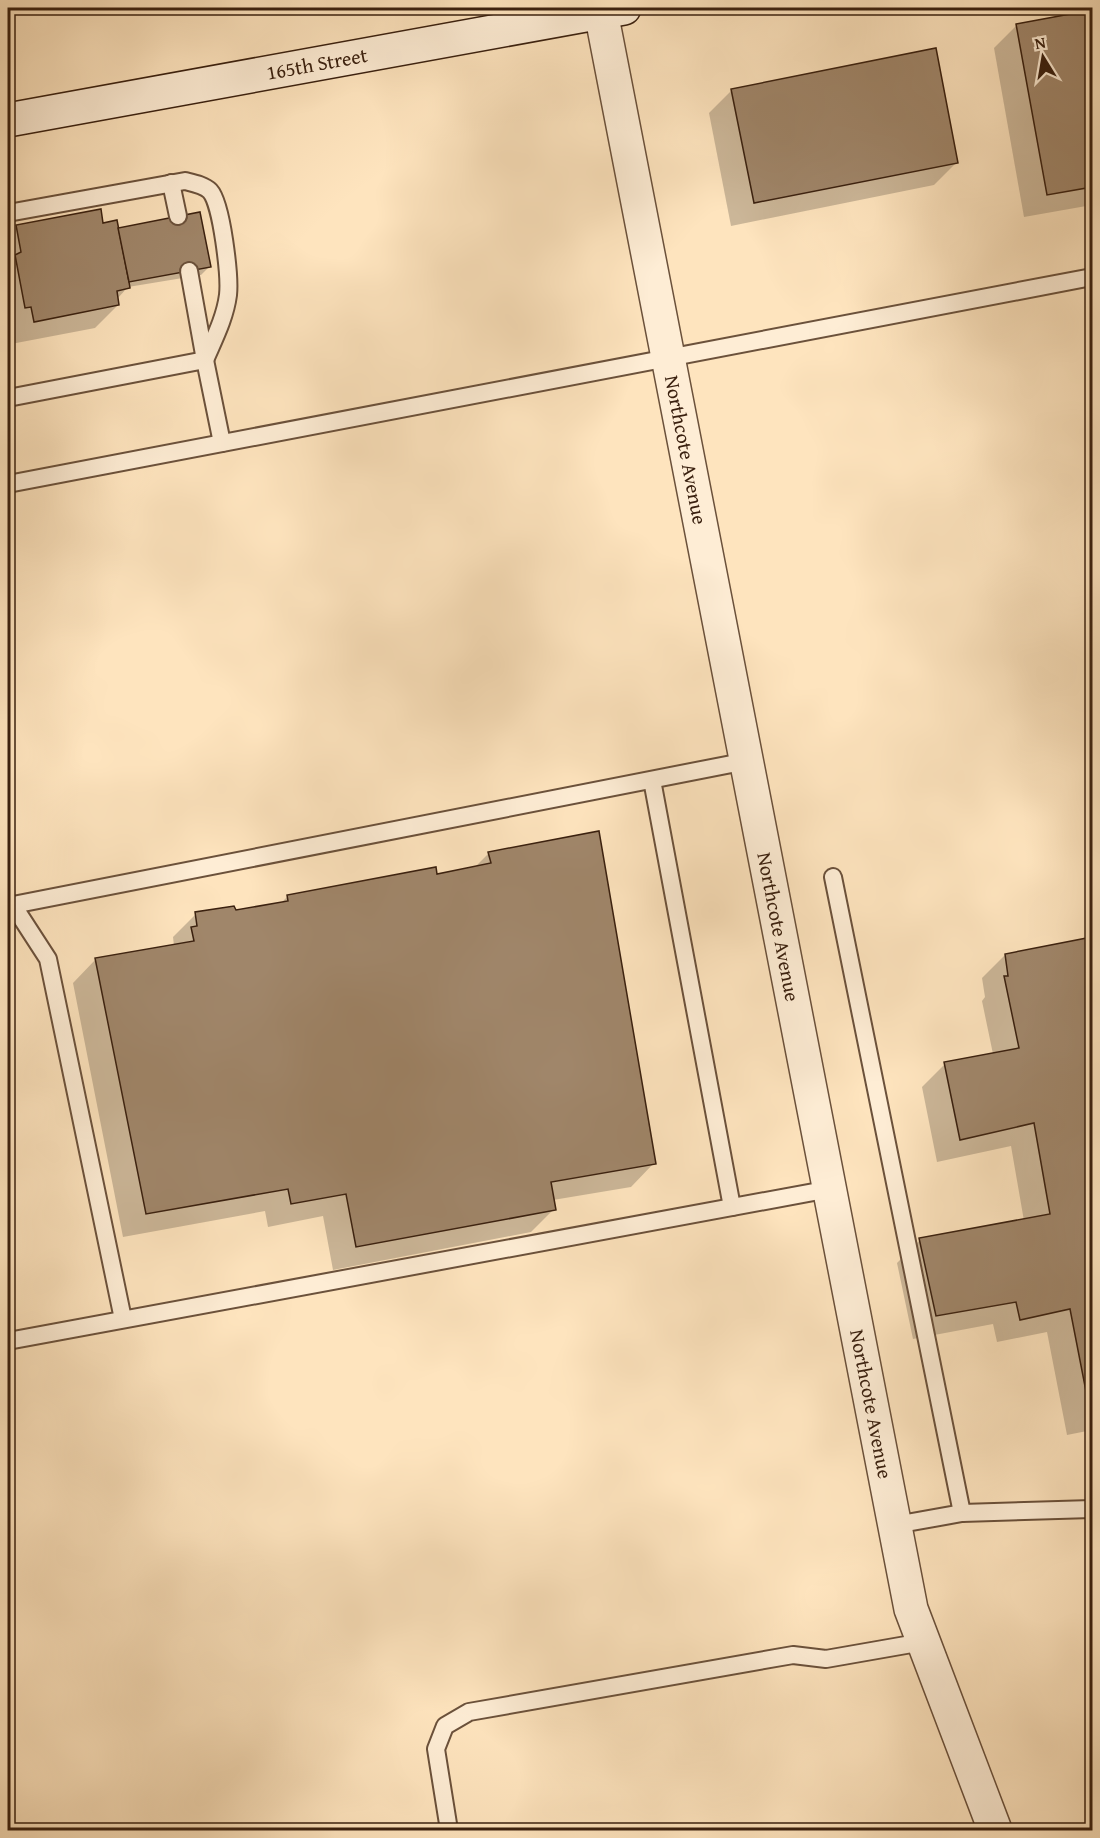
<svg xmlns="http://www.w3.org/2000/svg" width="1100" height="1838" viewBox="0 0 1100 1838" font-family="'Gentium Book Plus',serif">
	<rect width="100%" height="100%" fill="#fee4be"/>
	<filter id="stains"><feTurbulence type="fractalNoise" baseFrequency=".00333" numOctaves="4"/><feColorMatrix values="0 0 0 0 .2 0 0 0 0 .09 0 0 0 0 .02 0 0 0 .5 -.17"/></filter>
	<radialGradient id="worn" r=".72"><stop offset=".6" stop-color="#630" stop-opacity="0"/><stop offset="1" stop-color="#630" stop-opacity=".3"/></radialGradient>
	<g fill="#0003">
		<path d="M 1092,12 L 1092,205 L 1024,217 L 994,48 L 1017,25 Z"/>
		<path d="M 732,90 L 957,162 L 934,185 L 731,226 L 709,113 Z"/>
		<path d="M 102,224 L 209,267 L 201,275 L 128,287 L 117,299 L 118,305 L 95,328 L 11,344 L 8,329 L 8,235 L 17,226 Z"/>
		<path d="M 489,853 L 654,1163 L 631,1187 L 553,1200 L 554,1209 L 531,1232 L 333,1270 L 323,1216 L 268,1227 L 265,1211 L 123,1237 L 73,983 L 96,959 L 174,946 L 173,937 L 196,914 L 235,912 L 280,904 L 287,897 L 436,876 L 474,868 Z"/>
		<path d="M 1092,938 L 1092,1430 L 1067,1435 L 1047,1332 L 997,1342 L 993,1324 L 913,1339 L 897,1263 L 920,1240 L 1024,1221 L 1011,1146 L 937,1162 L 922,1087 L 945,1064 L 993,1054 L 982,1001 L 985,997 L 982,978 L 1005,955 Z"/>
	</g>
	<g fill="#a0866a" stroke="#3a200f" stroke-width="1.5">
		<path d="M 1092,10 L 1092,187 L 1047,195 L 1016,24 Z"/>
		<path d="M 936,48 L 958,163 L 754,203 L 731,89 Z"/>
		<path d="M 101,209 L 103,223 L 117,220 L 129,282 L 130,288 L 117,291 L 119,305 L 34,322 L 31,307 L 25,308 L 15,255 L 21,252 L 16,225 Z"/>
		<path d="M 200,212 L 211,267 L 129,282 L 118,228 Z"/>
		<path d="M 599,831 L 656,1164 L 551,1182 L 556,1210 L 356,1247 L 346,1194 L 291,1204 L 288,1189 L 146,1214 L 95,958 L 194,941 L 191,927 L 197,926 L 195,912 L 234,906 L 236,910 L 288,901 L 287,895 L 436,867 L 437,874 L 491,863 L 488,852 Z"/>
		<path d="M 1092,937 L 1092,1412 L 1090,1412 L 1070,1309 L 1020,1320 L 1016,1302 L 936,1316 L 919,1238 L 1050,1214 L 1034,1123 L 960,1140 L 944,1062 L 1019,1048 L 1004,976 L 1008,976 L 1005,954 Z"/>
	</g>
	<g fill="none" stroke-linecap="round" stroke-linejoin="round">
		<defs>
			<g id="lane">
				<path d="M 171,183 L 178,216"/>
				<path d="M 8,213 L 185,181 C 193,183 204,185 210,191 C 222,204 230,277 228,295 C 225,318 214,339 205,360"/>
				<path d="M 189,271 L 205,360"/>
				<path d="M 8,398 L 205,360 L 222,443"/>
				<path d="M 8,484 L 1092,277"/>
				<path d="M 652,780 L 732,1207"/>
				<path d="M 833,877 L 962,1513 L 895,1525"/>
				<path d="M 123,1319 L 48,959 L 13,905 L 747,761"/>
				<path d="M 8,1341 L 830,1189"/>
				<path d="M 962,1513 L 1092,1509"/>
				<path d="M 449,1830 L 436,1749 L 445,1726 L 469,1712 L 793,1655 L 826,1659 L 923,1642"/>
			</g>
			<g id="street">
				<path id="s1" d="M 601,12 L 911,1609 L 995,1830"/>
			</g>
			<g id="secondary">
				<path id="s2" d="M 8,120 L 624,8"/>
			</g>
		</defs>
		<use href="#lane" stroke="#6b513b" stroke-width="20"/>
		<use href="#street" stroke="#6b513b" stroke-width="36"/>
		<use href="#secondary" stroke="#3a200f" stroke-width="36"/>
		<use href="#lane" stroke="#feedd5" stroke-width="16"/>
		<use href="#street" stroke="#feedd5" stroke-width="33"/>
		<use href="#secondary" stroke="#feedd5" stroke-width="33"/>
		<path stroke="#3a200f" stroke-width="4.5" stroke-dasharray="10 10" stroke-linecap="butt" d="M 8,9 L 16,8"/>
	</g>
	<g text-anchor="middle" stroke-width="4.5" stroke-linejoin="round" paint-order="stroke">
		<g font-size="20" fill="#3a200f" stroke="#feedd5">
			<text dy="7" stroke="none"><textPath href="#s2" startOffset="314">165th Street</textPath></text>
			<text dy="7" stroke="none"><textPath href="#s1" startOffset="446">Northcote Avenue</textPath></text>
			<text dy="7" stroke="none"><textPath href="#s1" startOffset="932">Northcote Avenue</textPath></text>
			<text dy="7" stroke="none"><textPath href="#s1" startOffset="1418">Northcote Avenue</textPath></text>
		</g>
	</g>
	<rect width="1100" height="1838" fill="none" stroke="#fee4be" stroke-width="30"/>
	<rect x="9" y="9" width="1082" height="1820" fill="none" stroke="#3a200f" stroke-width="3"/>
	<rect x="15" y="15" width="1070" height="1808" fill="none" stroke="#3a200f" stroke-width="1.5"/>
	<g transform="translate(1043 57) rotate(349)" stroke="#feedd5" stroke-width="4.5" paint-order="stroke">
	<path d="M0-4.5L10 22L0 15L-10 22Z" fill="#3a200f"/>
	<text y="-9" font-size="16" font-weight="bold" text-anchor="middle" fill="#3a200f">N</text>
	</g>
	<rect width="100%" height="100%" filter="url(#stains)"/>
	<rect width="100%" height="100%" fill="url(#worn)"/>
</svg>
